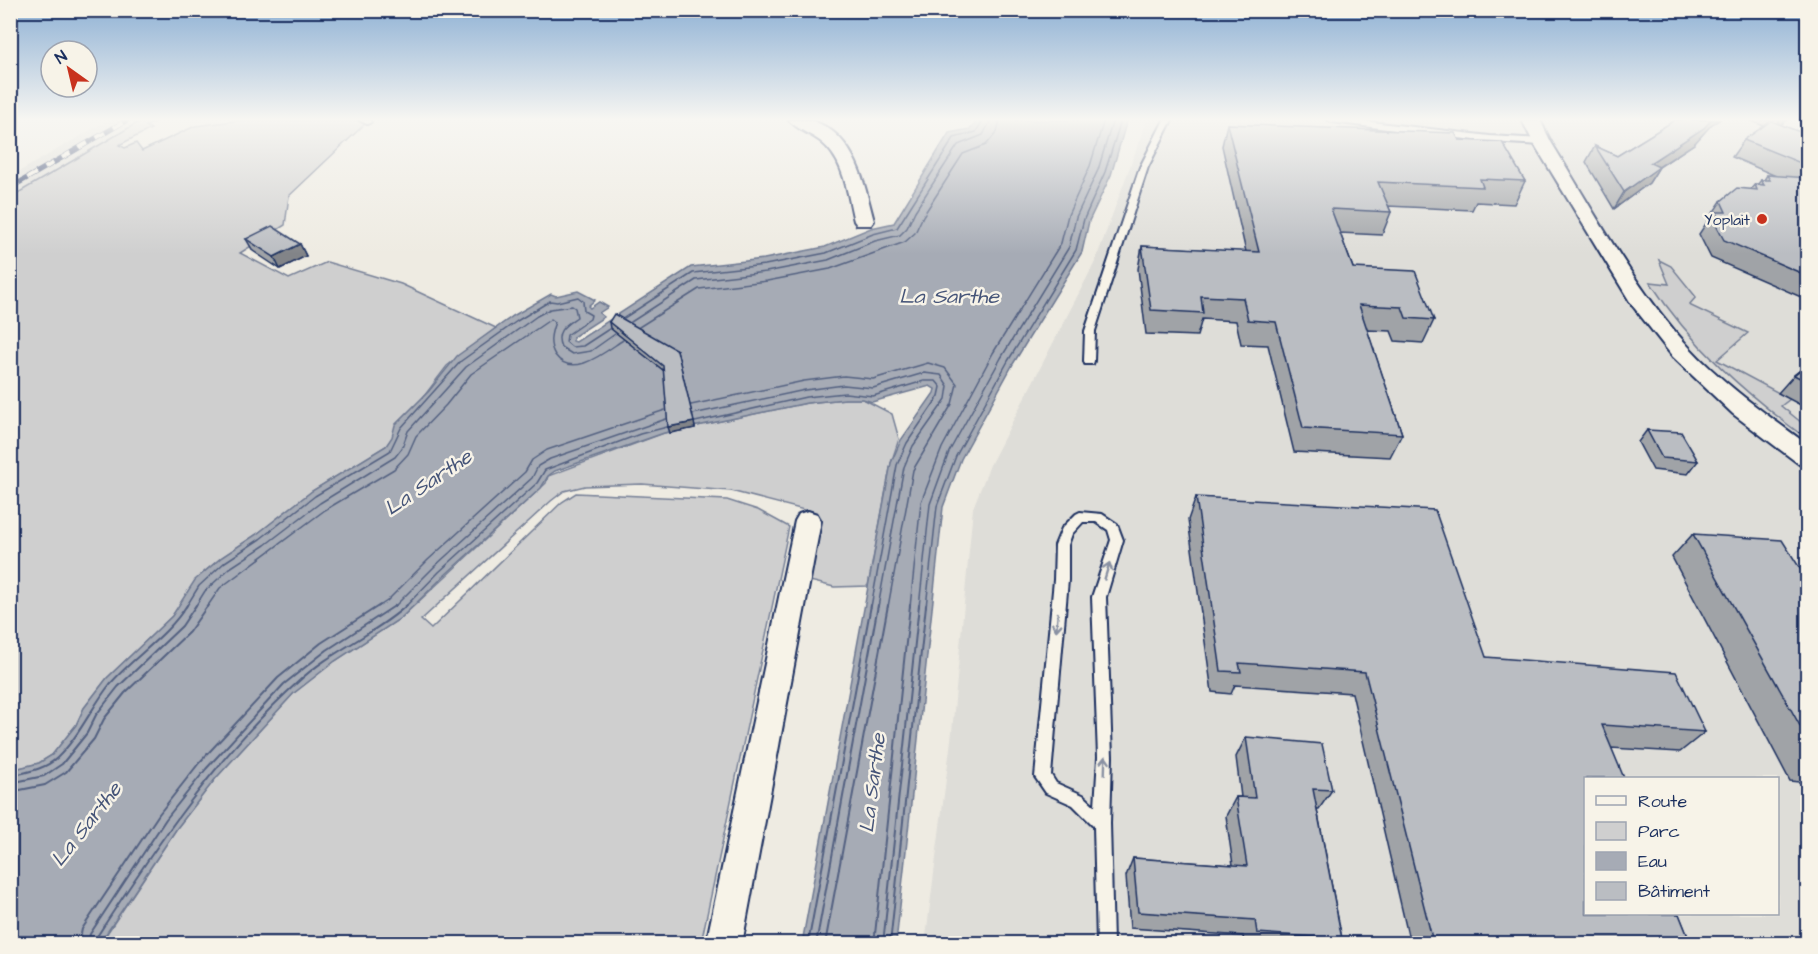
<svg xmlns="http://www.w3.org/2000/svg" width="1818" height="954" viewBox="0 0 1818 954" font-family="'Architects Daughter',sans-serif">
	<rect width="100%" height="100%" fill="#eeebe2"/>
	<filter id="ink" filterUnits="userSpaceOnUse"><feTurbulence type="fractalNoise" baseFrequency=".0167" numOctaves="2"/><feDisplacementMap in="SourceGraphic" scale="12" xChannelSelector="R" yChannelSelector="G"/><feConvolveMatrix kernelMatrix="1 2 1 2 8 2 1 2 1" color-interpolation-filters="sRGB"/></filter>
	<g filter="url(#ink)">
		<g fill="#deddd8" fill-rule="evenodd">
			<path d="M 108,120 L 142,120 L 11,197 L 10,177 Z"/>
			<path d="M 1147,120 L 1807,120 L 1807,943 L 925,944 L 952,732 L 973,508 L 990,465 L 1095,262 ZM 1586,778 L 1778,778 L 1778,914 L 1586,914 Z"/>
		</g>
		<g fill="#cfcfcf" stroke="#757f96" stroke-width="1.5">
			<path d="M 142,120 L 159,120 L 146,126 L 151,129 L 119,145 L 125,148 L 136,143 L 142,151 L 195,126 L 242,120 L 363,120 L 367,122 L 289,196 L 285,225 L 240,253 L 289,279 L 327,262 L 401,284 L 496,328 L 447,366 L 386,446 L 312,491 L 257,534 L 222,557 L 204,572 L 172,616 L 107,678 L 84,708 L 76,725 L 52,755 L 39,763 L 11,770 L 11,197 Z"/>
			<path d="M 1659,260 L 1671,266 L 1696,297 L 1689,305 L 1748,333 L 1717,360 L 1790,399 L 1781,406 L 1807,427 L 1807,439 C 1746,394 1691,346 1650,282 L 1669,284 Z"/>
			<path d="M 845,399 L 863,399 L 892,414 L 899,439 L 891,463 L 868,586 L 834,587 L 802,579 L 816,513 L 731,491 L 642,484 L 585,486 L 564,491 L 551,501 L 421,620 L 431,629 L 562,502 L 576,493 L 727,500 L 758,510 L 789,527 L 701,943 L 100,944 L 177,828 L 216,778 L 294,693 L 335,661 L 401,618 L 546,483 L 548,476 L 664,433 L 807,403 Z"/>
		</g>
		<path fill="#a6abb5" stroke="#6e7992" stroke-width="1.5" d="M 979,120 L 1127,120 L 1111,175 L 1089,221 L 1082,252 L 1013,364 L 961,459 L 943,507 L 896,943 L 802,943 L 891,463 L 901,440 L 934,393 L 935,389 L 930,386 L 872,402 L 863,399 L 845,399 L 807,403 L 664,433 L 555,471 L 548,476 L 541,488 L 444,576 L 401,618 L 335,661 L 294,693 L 216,778 L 177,828 L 100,943 L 11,944 L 11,770 L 39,763 L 52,755 L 76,725 L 84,708 L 107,678 L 172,616 L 195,580 L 222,557 L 257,534 L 312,491 L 386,446 L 392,437 L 395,425 L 429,391 L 457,356 L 513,316 L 551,294 L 556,296 L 578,291 L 595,300 L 588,306 L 590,308 L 599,302 L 608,307 L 599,313 L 604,317 L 573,337 L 573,341 L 576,342 L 691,267 L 764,259 L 825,247 L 871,228 L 894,223 L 949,133 L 970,129 Z"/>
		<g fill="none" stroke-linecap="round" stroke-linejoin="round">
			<g stroke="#536181" stroke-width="1.5">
				<path d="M 624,318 L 693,273 L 765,265 L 826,253 L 873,234 L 897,228 L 954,138 L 976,132 L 983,120"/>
				<path d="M 631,322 L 696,280 L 766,272 L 828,260 L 875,241 L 900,235 L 907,228 L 915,211 L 958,145 L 983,135 L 991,120"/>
				<path d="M 639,327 L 699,289 L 767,281 L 830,269 L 905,242 L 915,233 L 923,216 L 963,154 L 986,145 L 997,132 L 1000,120"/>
				<path d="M 691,405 L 804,381 L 844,376 L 873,379 L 928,363 L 945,368 L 957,384 L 952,404 L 913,470 L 888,607"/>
				<path d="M 693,414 L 805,390 L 844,385 L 873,388 L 924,373 L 941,375 L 948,386 L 946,399 L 913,446 L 904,467 L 878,607"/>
				<path d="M 695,422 L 806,397 L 845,393 L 873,396 L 924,381 L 936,381 L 941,387 L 939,396 L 907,443 L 897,465 L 871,607"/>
				<path d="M 186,607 L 199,586 L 225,562 L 260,539 L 315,496 L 390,451 L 401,428 L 461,361 L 517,321 L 550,301 L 557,302 L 578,297 L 583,301 L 584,311 L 591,315 L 590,319 L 567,335 L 566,342 L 572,347 L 583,346 L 609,329"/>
				<path d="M 195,607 L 205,591 L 230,568 L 265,545 L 320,503 L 395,457 L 402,448 L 408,431 L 466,367 L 537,316 L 550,309 L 572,306 L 575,308 L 577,317 C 566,325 554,331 561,347 L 572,354 L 591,351 L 615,334"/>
				<path d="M 207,607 L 220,588 L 325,510 L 394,469 L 408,454 L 416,436 L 446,405 L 471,374 L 551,319 L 555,322 C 551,333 548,344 555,355 C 573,380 606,351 623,340"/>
				<path d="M 378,607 L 387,601 L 428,560 L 525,472 L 532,460 L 547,450 L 665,410"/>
				<path d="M 394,607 L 435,566 L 532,478 L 538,466 L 550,459 L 666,419"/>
				<path d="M 405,607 L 439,572 L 537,483 L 545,470 L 640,434 L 667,427"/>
				<path d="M 910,607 L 921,502 L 942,448 L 993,353 L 1061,243 L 1068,215 L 1090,166 L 1104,120"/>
				<path d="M 919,607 L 930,504 L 949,452 L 1001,358 L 1069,247 L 1076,217 L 1098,170 L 1113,120"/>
				<path d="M 926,607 L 937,506 L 956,456 L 1008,361 L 1076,250 L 1084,219 L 1105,172 L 1121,120"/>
			</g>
			<g stroke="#536181" stroke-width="2">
				<path d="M 10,776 C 26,772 44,770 57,758 C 79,737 91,708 110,684 C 134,656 167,637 187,605"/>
				<path d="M 10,783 L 44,776 L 62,764 L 87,733 L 96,715 L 118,687 L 182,626 L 196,605"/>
				<path d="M 10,792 L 45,785 L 66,772 L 94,739 L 104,719 L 125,693 L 189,632 L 208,605"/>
				<path d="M 79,944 L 82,929 L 159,814 L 199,763 L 278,678 L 321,643 L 380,605"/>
				<path d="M 88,944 L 90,934 L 166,819 L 206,769 L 284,684 L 327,650 L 396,605"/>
				<path d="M 95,944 L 96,938 C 155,847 218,754 299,681 C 331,651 374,635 407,605"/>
				<path d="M 808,944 L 871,605"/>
				<path d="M 816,944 L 878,605"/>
				<path d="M 825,944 L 888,605"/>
				<path d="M 874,944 L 910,605"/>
				<path d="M 883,944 L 919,605"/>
				<path d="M 890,944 L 926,605"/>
			</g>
			<defs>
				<g id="lane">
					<path d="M 359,120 L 370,120 L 371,122 L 367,124 Z"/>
					<path d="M 1164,120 L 1172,120 L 1148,167 L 1095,331 L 1094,361 L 1093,364 L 1085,364 L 1084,361 L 1085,331 L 1140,167 Z"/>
					<path d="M 1328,120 L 1354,120 L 1490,136 L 1542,139 L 1546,142 L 1542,145 L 1490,142 L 1332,122 Z"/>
					<path d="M 1080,512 L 1102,514 L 1117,524 L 1123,540 L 1106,597 L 1112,757 L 1110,823 L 1113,944 L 1097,944 L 1094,826 L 1073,805 L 1046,793 L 1035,777 L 1054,580 L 1055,545 L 1062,528 L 1076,514 ZM 1083,522 L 1096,522 L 1108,530 L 1111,540 L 1092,597 L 1098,757 L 1095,806 L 1083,795 L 1056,783 L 1051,775 L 1068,580 L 1068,545 L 1072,534 Z"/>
				</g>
				<g id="street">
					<path d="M 789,120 C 797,120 806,119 813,121 C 856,136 864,183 874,221 L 871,225 L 857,225 L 854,221 C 847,193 845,160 820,141 C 811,134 796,129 789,120 Z"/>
					<path d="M 1522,120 L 1540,120 L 1551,142 C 1594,211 1633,286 1688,346 C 1723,384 1766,414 1808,445 L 1808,467 L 1799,464 L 1733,414 L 1673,357 L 1632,305 L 1533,142 Z"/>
					<path d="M 808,511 L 817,514 L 821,521 L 742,944 L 706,944 L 795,521 L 799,514 Z"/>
				</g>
			</defs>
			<use href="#lane" stroke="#1b2f5e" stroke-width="4"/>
			<use href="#street" stroke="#1b2f5e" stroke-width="4"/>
			<use href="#lane" fill="#f7f3e8" fill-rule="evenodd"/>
			<use href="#street" fill="#f7f3e8" fill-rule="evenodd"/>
			<defs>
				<path id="rail" d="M 10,188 L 127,120"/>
			</defs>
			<use href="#rail" stroke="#1b2f5e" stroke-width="5"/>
			<use href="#rail" stroke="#f7f3e8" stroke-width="4" stroke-dasharray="10" stroke-linecap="butt"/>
		</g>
		<g fill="#a0a3a7" stroke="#1b2f5e" stroke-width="1.5">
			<path d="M 1675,120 L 1719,120 L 1712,124 L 1694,144 L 1659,167 L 1649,183 L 1614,209 L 1586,162 L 1595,146 L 1617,156 Z"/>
			<path d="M 1749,120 L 1787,120 L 1780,125 L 1808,135 L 1808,300 L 1711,258 L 1699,234 L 1721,201 L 1751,189 L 1755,184 L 1758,184 L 1761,180 L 1764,180 L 1767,175 L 1776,176 L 1732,157 L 1744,140 L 1764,126 Z"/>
			<path d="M 1227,124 L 1459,140 L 1525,181 L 1514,204 L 1476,202 L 1472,210 L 1388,206 L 1391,212 L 1382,235 L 1340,233 L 1353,268 L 1434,320 L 1423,343 L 1395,341 L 1391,331 L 1367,330 L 1402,434 L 1390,457 L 1294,452 L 1268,345 L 1241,344 L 1236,321 L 1202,319 L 1197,336 L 1146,334 L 1138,269 L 1142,246 L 1246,252 L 1222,146 Z"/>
			<path d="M 246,239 L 300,244 L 306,256 L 280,269 L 253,251 Z"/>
			<path d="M 609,322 L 677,350 L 695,428 L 670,433 L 664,371 L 610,328 Z"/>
			<path d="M 1808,364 L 1808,409 L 1778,393 L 1794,375 Z"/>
			<path d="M 1647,430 L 1698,461 L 1688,474 L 1653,470 L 1638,442 Z"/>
			<path d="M 1196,497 L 1486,657 L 1705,732 L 1680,752 L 1611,748 L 1691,944 L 1410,944 L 1352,693 L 1235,685 L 1231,694 L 1212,692 L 1188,520 Z"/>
			<path d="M 1693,534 L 1808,581 L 1808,783 L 1790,781 L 1672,557 Z"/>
			<path d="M 1246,737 L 1332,790 L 1319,809 L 1317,809 L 1342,939 L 1338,944 L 1244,944 L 1243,936 L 1130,928 L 1126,876 L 1133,858 L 1233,865 L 1226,816 L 1236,797 L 1241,797 L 1236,757 Z"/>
		</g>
		<g fill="#828488" stroke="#1b2f5e" stroke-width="1.5">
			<path d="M 1711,120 L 1719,120 L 1712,124 L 1694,144 L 1640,179 L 1650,163 Z"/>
			<path d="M 1780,120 L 1787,120 L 1773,130 Z"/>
			<path d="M 10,124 L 12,124 L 20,135 L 10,140 Z"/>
			<path d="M 1659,167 L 1649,183 L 1614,209 L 1624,192 Z"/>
			<path d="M 300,244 L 306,256 L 280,269 L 274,257 Z"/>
			<path d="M 694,422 L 695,428 L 670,433 L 668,427 Z"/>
		</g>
		<g fill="#babdc2" stroke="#1b2f5e" stroke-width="1.5">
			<path d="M 1675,120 L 1711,120 L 1704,128 L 1650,163 L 1659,167 L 1624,192 L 1595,146 L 1617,156 Z"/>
			<path d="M 1771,121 L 1808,135 L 1808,166 L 1744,140 Z"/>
			<path d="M 1227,124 L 1455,133 L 1459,140 L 1502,142 L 1525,181 L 1480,179 L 1483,187 L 1378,182 L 1391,212 L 1331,209 L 1353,268 L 1415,271 L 1434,320 L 1406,318 L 1402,307 L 1359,305 L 1402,434 L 1303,428 L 1276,322 L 1248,320 L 1243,298 L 1201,296 L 1203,313 L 1151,310 L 1142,246 L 1259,252 Z"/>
			<path d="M 1767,175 L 1808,178 L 1808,276 L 1724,240 L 1711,216 L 1719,217 L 1716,212 L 1726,212 L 1721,201 L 1737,188 L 1757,190 L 1755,184 L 1764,185 L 1761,180 L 1770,180 Z"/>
			<path d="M 272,226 L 300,244 L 274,257 L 246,239 Z"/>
			<path d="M 614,314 L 677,350 L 694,422 L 668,427 L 663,366 L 609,322 Z"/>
			<path d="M 1808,364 L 1808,382 L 1794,375 Z"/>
			<path d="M 1647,430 L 1681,432 L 1698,461 L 1662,458 Z"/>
			<path d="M 1196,497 L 1435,510 L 1486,657 L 1676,672 L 1705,732 L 1602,725 L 1624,778 L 1586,778 L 1586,914 L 1679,914 L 1691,944 L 1496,944 L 1432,938 L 1365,672 L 1239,663 L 1241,672 L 1221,671 Z"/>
			<path d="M 1693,534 L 1782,540 L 1808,581 L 1808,740 Z"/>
			<path d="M 1246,737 L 1322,744 L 1332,790 L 1313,789 L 1342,939 L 1257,933 L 1255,920 L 1138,912 L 1133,858 L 1247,866 L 1236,797 L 1255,798 Z"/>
		</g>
		<defs><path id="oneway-shaft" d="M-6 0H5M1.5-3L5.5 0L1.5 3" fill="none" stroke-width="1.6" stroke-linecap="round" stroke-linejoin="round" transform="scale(1.5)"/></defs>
		<g stroke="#8991a3">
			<use href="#oneway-shaft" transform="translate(1107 571) rotate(-73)"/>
			<use href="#oneway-shaft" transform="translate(1057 622) rotate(95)"/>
			<use href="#oneway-shaft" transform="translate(1105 765) rotate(-88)"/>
		</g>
	</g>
	<linearGradient id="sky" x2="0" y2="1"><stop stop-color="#8db0d4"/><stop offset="0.47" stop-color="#f7f6f2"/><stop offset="1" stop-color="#f7f6f2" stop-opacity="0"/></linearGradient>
	<rect width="1818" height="254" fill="url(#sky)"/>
	<circle fill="#c8321e" stroke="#f7f3e8" stroke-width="2" cx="1762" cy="219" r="6"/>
	<g text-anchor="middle" stroke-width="5" stroke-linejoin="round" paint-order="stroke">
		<g font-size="16" fill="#1b2f5e" stroke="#f7f3e8" text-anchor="end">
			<text x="1750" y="225">Yoplait</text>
		</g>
		<g font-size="21" font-style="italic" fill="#455478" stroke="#f7f3e8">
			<text x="949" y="303">La Sarthe</text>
			<text transform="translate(428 482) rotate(-34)" y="7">La Sarthe</text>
			<text transform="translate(872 783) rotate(-83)" y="7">La Sarthe</text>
			<text transform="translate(86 824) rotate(-52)" y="7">La Sarthe</text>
		</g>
	</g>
	<rect width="1818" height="954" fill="none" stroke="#f7f3e8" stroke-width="36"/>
	<rect x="18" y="18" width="1782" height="918" fill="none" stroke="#1b2f5e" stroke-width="2" filter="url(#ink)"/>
	<rect x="1584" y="777" width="195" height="138" fill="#f7f3e8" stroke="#9fa5b1" stroke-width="1.5"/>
	<rect x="1596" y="796" width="30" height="9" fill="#f7f3e8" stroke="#9fa5b1" stroke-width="1.5"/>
	<text x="1638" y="807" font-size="18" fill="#1b2f5e">Route</text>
	<rect x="1596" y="822" width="30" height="18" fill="#cfcfcf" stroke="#9fa5b1" stroke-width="1.5"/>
	<text x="1638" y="837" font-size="18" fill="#1b2f5e">Parc</text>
	<rect x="1596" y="852" width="30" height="18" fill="#a6abb5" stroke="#9fa5b1" stroke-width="1.5"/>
	<text x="1638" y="867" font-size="18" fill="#1b2f5e">Eau</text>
	<rect x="1596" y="882" width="30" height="18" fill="#babdc2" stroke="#9fa5b1" stroke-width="1.5"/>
	<text x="1638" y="897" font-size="18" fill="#1b2f5e">Bâtiment</text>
	<g transform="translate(69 69) rotate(326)"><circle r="28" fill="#f7f3e8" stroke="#9fa5b1" stroke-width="1.5"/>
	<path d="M0-4.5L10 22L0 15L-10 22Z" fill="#c8321e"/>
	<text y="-9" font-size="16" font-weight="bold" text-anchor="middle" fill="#1b2f5e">N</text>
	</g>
</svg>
